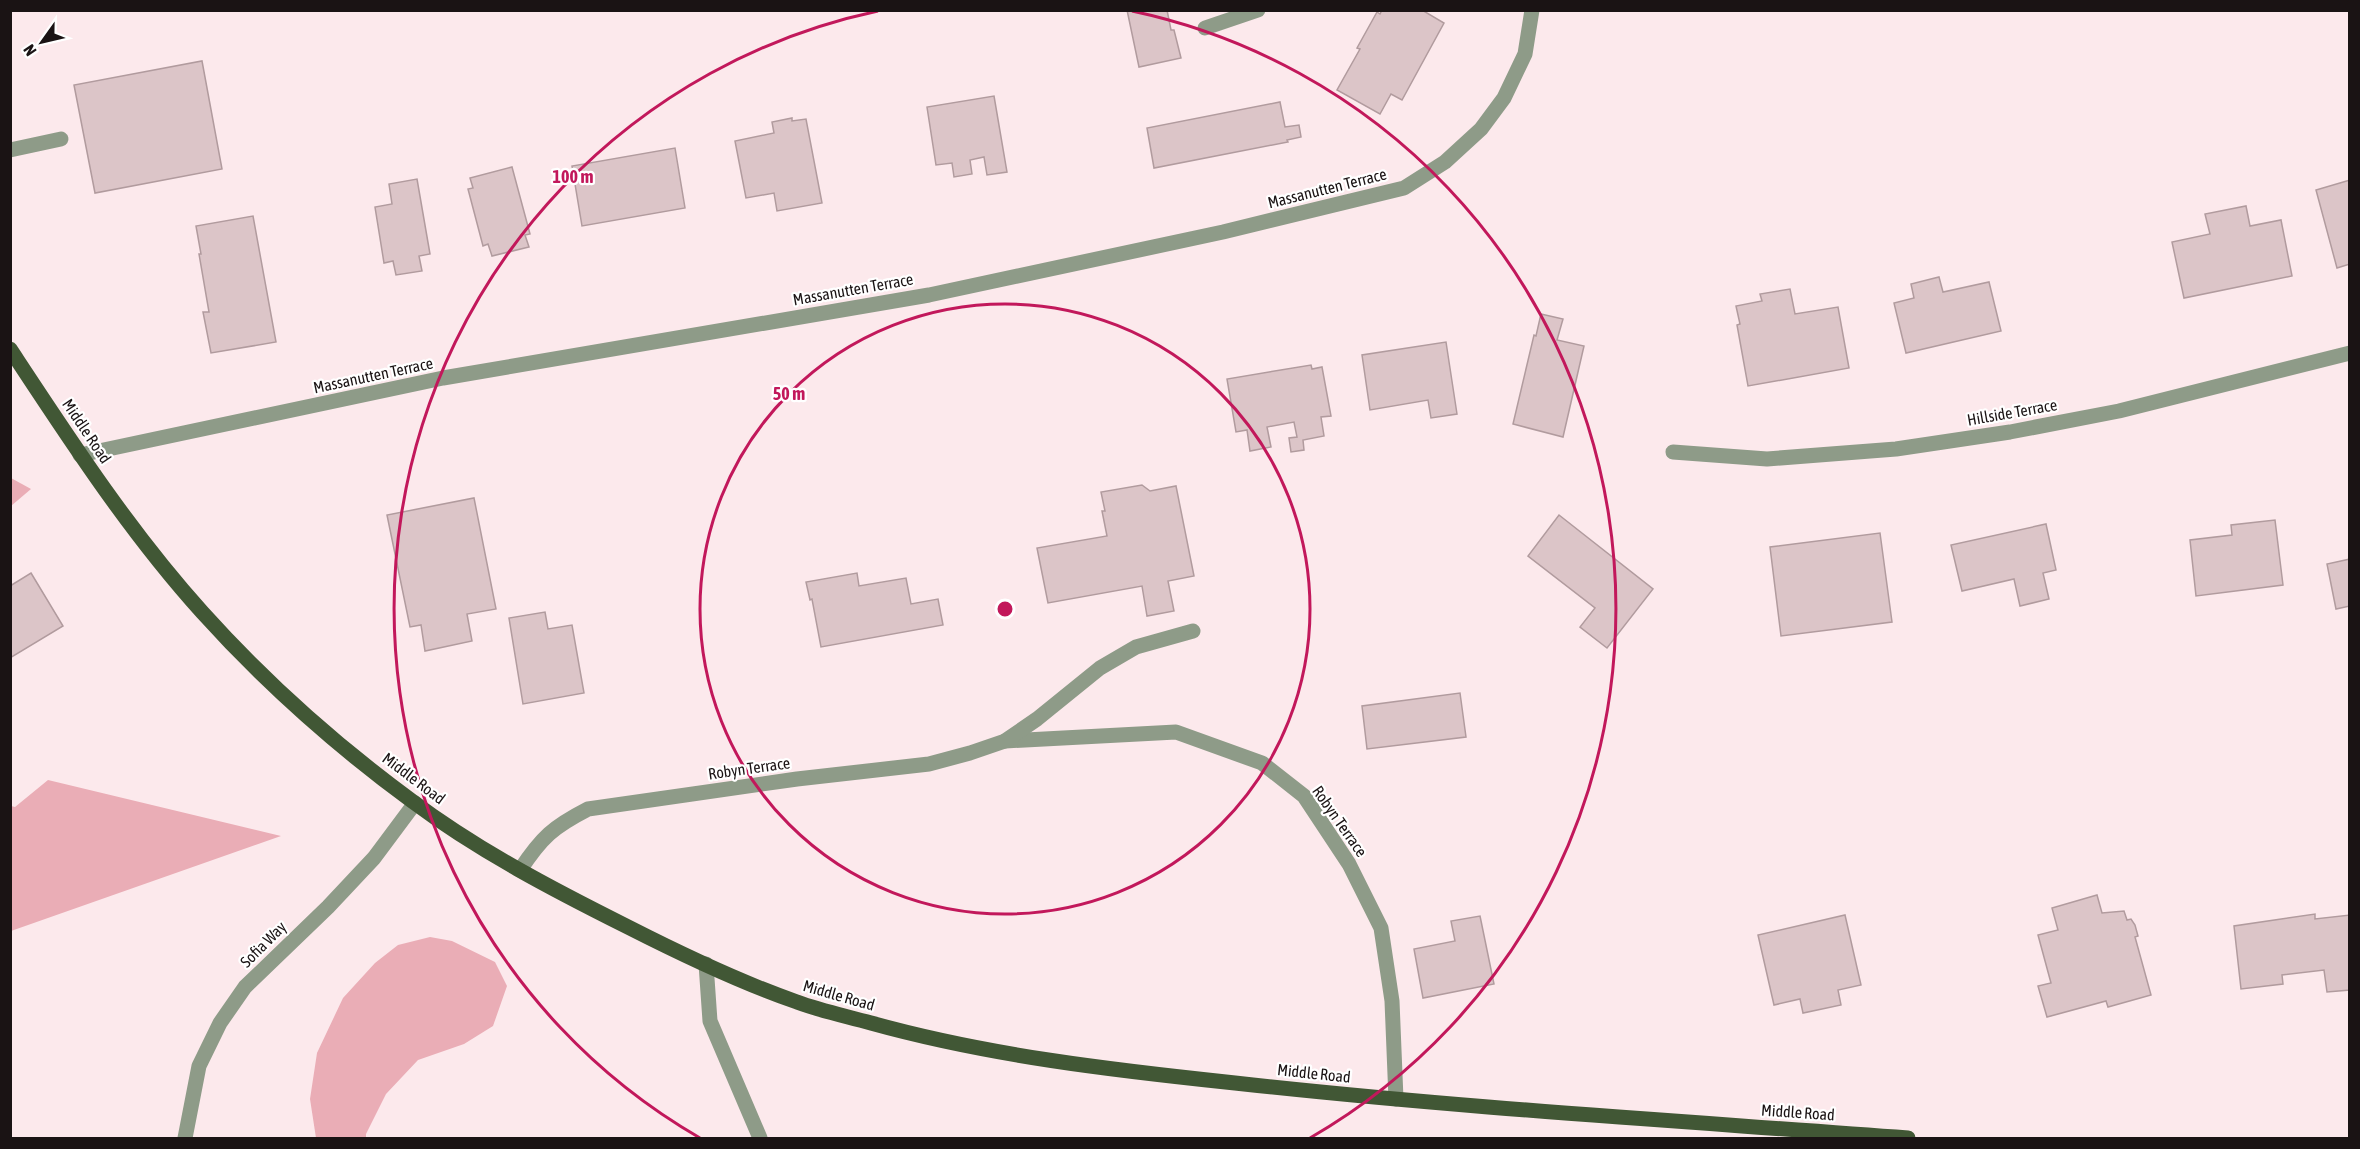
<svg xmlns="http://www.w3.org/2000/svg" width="2360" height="1149" viewBox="0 0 2360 1149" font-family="'Asap Condensed',sans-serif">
	<rect width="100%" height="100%" fill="#fce9ec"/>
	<g fill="#eaadb6">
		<path d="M 11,478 L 31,489 L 11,506 L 10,506 Z"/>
		<path d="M 48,780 L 281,836 L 11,931 L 11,806 L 15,807 Z"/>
		<path d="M 430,937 L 452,941 L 495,962 L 507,986 L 493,1026 L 464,1044 L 418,1060 L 386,1094 L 366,1134 L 366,1138 L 316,1138 L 310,1099 L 317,1053 L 343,998 L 375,963 L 398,945 Z"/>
	</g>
	<g fill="#dcc5c8" stroke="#b19b9e" stroke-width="1.5">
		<path d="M 1127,10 L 1167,10 L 1171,30 L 1174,30 L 1181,58 L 1139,67 Z"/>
		<path d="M 1382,10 L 1422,10 L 1444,23 L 1402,100 L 1391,94 L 1380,114 L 1337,90 L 1360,49 L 1357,48 L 1377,12 L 1380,14 Z"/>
		<path d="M 202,61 L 222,169 L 95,193 L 74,85 Z"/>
		<path d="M 994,96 L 1007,172 L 987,175 L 984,157 L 970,160 L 972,174 L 954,177 L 952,163 L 936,165 L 927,107 Z"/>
		<path d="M 1280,102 L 1285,127 L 1299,125 L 1301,137 L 1287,140 L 1288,142 L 1154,168 L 1147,128 Z"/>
		<path d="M 792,118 L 792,121 L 806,119 L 822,203 L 777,211 L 774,193 L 746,198 L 735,141 L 774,133 L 772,122 Z"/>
		<path d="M 675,148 L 685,208 L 582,226 L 572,166 Z"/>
		<path d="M 512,167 L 530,234 L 525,235 L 529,247 L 492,256 L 488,244 L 483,246 L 468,189 L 473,188 L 470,178 Z"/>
		<path d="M 417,179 L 430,254 L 419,256 L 422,271 L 396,275 L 393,261 L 384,263 L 375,207 L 392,204 L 389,184 Z"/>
		<path d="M 2350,180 L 2350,264 L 2337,268 L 2316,190 Z"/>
		<path d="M 2246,206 L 2250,226 L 2281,220 L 2292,276 L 2184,298 L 2172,242 L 2210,234 L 2205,214 Z"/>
		<path d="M 253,216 L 276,342 L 211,353 L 203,312 L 209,312 L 199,254 L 201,254 L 196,226 Z"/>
		<path d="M 1939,277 L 1943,292 L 1989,282 L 2001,331 L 1906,353 L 1894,303 L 1914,298 L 1911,284 Z"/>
		<path d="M 1790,289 L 1795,314 L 1838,307 L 1849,368 L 1748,386 L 1737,325 L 1740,324 L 1736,306 L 1762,301 L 1760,294 Z"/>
		<path d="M 1541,314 L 1563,319 L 1557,340 L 1584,346 L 1563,437 L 1513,424 L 1534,335 L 1536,336 Z"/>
		<path d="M 1446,342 L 1457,414 L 1431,418 L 1428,400 L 1370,410 L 1362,355 Z"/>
		<path d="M 1311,365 L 1312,369 L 1322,367 L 1331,416 L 1321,417 L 1324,436 L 1303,440 L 1304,450 L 1291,452 L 1289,438 L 1297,437 L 1294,422 L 1267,427 L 1271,447 L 1250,451 L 1247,430 L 1236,432 L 1227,379 Z"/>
		<path d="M 1142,485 L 1150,491 L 1176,486 L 1194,576 L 1168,581 L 1174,611 L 1147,616 L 1142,586 L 1048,603 L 1037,548 L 1107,536 L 1102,511 L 1105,511 L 1101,492 Z"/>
		<path d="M 474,498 L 496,609 L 467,614 L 472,641 L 425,651 L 421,625 L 410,627 L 387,515 Z"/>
		<path d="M 1559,515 L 1653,589 L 1607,648 L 1580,627 L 1595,608 L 1528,556 Z"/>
		<path d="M 2275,520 L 2283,585 L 2196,596 L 2190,540 L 2232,535 L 2231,525 Z"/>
		<path d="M 2046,524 L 2056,570 L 2043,573 L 2049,599 L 2020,606 L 2014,579 L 1962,591 L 1951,545 Z"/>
		<path d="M 1880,533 L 1892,622 L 1781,636 L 1770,547 Z"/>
		<path d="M 2350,559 L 2350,606 L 2336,609 L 2327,564 Z"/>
		<path d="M 31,573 L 63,626 L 10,658 L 10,586 Z"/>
		<path d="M 857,573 L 859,586 L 906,578 L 911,604 L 938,599 L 943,625 L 821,647 L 812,599 L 810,600 L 806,582 Z"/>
		<path d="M 545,612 L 548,629 L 572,625 L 584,693 L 523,704 L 509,618 Z"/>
		<path d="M 1460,693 L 1466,737 L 1367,749 L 1362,706 Z"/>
		<path d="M 2097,895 L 2102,913 L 2124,911 L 2127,920 L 2131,919 L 2135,925 L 2138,936 L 2135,937 L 2151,995 L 2108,1007 L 2106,1001 L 2047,1017 L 2038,986 L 2051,983 L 2038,935 L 2058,930 L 2052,908 Z"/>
		<path d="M 2315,914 L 2315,919 L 2350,915 L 2350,990 L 2327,992 L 2324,970 L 2282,975 L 2283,984 L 2241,989 L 2234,926 Z"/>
		<path d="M 1845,915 L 1861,985 L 1838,990 L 1841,1005 L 1803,1013 L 1800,999 L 1774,1005 L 1758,935 Z"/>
		<path d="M 1480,916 L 1494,984 L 1423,998 L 1414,949 L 1455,941 L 1451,921 Z"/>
	</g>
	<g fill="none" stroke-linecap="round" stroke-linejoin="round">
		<g stroke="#8e9b88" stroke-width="15">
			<path d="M 1205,28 L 1258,10"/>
			<path d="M 10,150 L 61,139"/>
			<path d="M 1673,452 L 1767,459 L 1896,449 L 2010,432 L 2119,411 L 2350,353"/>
			<path d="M 80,455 L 443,378 L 929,295 L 1223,232 L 1404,188 L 1445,162 L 1481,129 L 1504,98 L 1525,54 L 1532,10"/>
			<path d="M 1005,741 L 1176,732 L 1262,763 L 1304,796 L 1349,864 L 1381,928 L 1392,1001 L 1396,1099"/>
			<path d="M 520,870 C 542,837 553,827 588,809 L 797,779 L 929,764 L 970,753 L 1005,741 L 1037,719 L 1100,668 L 1136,647 L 1193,631"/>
			<path d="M 706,964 L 710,1021 L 760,1138"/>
			<path d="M 185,1138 L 199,1066 L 220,1023 L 245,987 L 328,907 L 374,858 L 415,803"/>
		</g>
		<path stroke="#415735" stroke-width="15" d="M 10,349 C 70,440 129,531 202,612 C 265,682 337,746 412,801 C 479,851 554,890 628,927 C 683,955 739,982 797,1002 C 821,1011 846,1016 871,1023 C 990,1056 1112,1070 1235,1083 C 1459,1108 1683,1121 1908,1138"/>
	</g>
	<g fill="none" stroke="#c2185b" stroke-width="3">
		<circle cx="1005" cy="609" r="305"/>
		<path d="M700 1138A611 611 0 0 1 878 11M1132 11A611 611 0 0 1 1310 1138"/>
	</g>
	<g text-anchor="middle" stroke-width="4.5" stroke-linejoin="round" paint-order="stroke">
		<g font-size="16" fill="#1a1314" stroke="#fff">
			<text transform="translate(1327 188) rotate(-14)" y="6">Massanutten Terrace</text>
			<text transform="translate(853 289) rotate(-10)" y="6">Massanutten Terrace</text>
			<text transform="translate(373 375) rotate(-12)" y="6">Massanutten Terrace</text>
			<text transform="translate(2012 412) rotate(-10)" y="6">Hillside Terrace</text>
			<text transform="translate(87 431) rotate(56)" y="6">Middle Road</text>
			<text transform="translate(749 768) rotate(-8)" y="6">Robyn Terrace</text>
			<text transform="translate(414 778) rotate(37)" y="6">Middle Road</text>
			<text transform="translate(1340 821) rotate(55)" y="6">Robyn Terrace</text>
			<text transform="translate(263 944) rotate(-45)" y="6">Sofia Way</text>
			<text transform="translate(839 995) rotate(16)" y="6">Middle Road</text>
			<text transform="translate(1314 1073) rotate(6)" y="6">Middle Road</text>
			<text transform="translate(1798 1112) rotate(4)" y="6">Middle Road</text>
		</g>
	</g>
	<circle cx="1005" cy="609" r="9" fill="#c2185b" stroke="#fff" stroke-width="3"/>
	<g font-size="18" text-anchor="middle" font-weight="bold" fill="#c2185b" stroke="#fff" stroke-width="4.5" stroke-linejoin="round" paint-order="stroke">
		<text x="573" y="183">100 m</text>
		<text x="789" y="400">50 m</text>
	</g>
	<rect width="2360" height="1149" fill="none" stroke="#1a1314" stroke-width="24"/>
	<g transform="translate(42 42) rotate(236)" stroke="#ffffff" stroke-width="4.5" paint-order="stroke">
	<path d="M0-4.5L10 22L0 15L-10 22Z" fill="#1a1314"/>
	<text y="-9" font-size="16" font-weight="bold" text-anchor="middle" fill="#1a1314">N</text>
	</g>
</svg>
